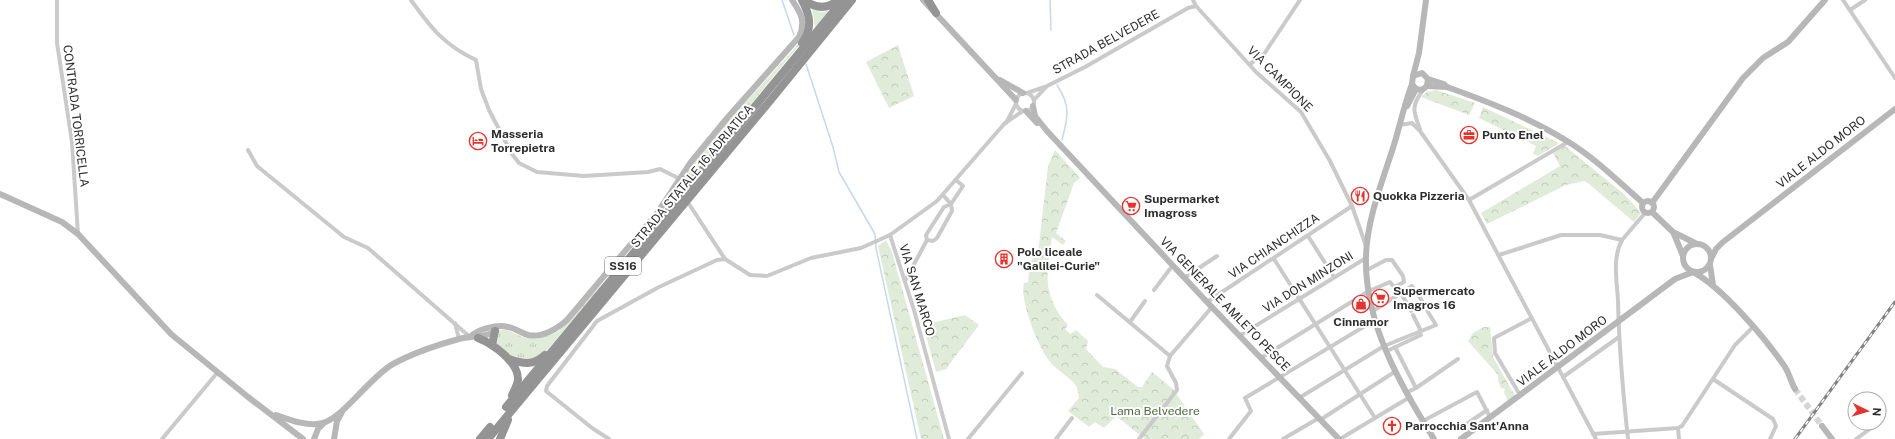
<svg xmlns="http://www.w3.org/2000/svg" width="1895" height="439" viewBox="0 0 1895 439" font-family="'Public Sans',sans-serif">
	<defs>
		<pattern id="grass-tufts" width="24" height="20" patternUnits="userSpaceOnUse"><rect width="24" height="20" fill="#e1ebda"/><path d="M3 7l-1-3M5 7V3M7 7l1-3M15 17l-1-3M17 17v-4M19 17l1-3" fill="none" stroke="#c1cabb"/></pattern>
		<pattern id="park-crowns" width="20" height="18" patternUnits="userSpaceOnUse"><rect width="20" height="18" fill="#e1ebda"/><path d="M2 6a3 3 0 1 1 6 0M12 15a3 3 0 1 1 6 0" fill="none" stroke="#c1cabb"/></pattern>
	</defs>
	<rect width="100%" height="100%" fill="#fff"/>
	<g fill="url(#grass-tufts)">
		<path d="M 797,0 L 799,0 C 808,11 813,25 805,38 L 683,188 C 677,168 786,62 802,39 C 810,24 805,13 797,0 Z"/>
		<path d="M 812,9 L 821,12 L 829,11 L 815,27 Z"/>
		<path d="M 617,268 L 543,355 L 536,361 L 515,360 L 496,343 L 497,333 L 500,330 C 508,329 511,332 518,335 C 530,342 547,337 559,331 Z"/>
	</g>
	<g fill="url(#park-crowns)">
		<path d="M 898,45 L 914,96 L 889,108 L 866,62 Z"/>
		<path d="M 1436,90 L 1475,103 L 1469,115 L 1421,97 L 1427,92 Z"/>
		<path d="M 1483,107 L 1557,142 L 1558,144 L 1538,156 L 1533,154 L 1536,146 L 1479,118 Z"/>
		<path d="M 1565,146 L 1624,194 L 1641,213 L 1634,222 L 1589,184 L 1584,181 L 1566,185 L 1487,224 L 1481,213 L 1560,166 L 1553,153 Z"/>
		<path d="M 1055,150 L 1080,178 L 1074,183 L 1056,233 L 1066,241 L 1063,245 L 1052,237 C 1046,272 1042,297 1068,325 L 1065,329 L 1070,334 L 1076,330 L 1088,341 L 1086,349 L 1103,367 L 1115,369 L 1138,387 L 1142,387 L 1152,372 L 1173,389 L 1204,434 L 1199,439 L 1145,439 L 1116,416 L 1104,428 L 1095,422 L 1089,427 L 1068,411 L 1079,398 C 1078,394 1078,388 1076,386 C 1072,379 1057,370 1051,363 C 1039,350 1019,300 1024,283 L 1028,282 L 1030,262 L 1038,253 L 1048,166 Z"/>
		<path d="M 886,240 L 892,252 L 944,439 L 921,439 L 878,246 Z"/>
		<path d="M 965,315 L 979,325 L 946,369 L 936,372 L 923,325 Z"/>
		<path d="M 1484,327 L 1490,327 L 1493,357 L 1515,396 L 1508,401 L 1504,393 L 1505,389 L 1501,388 L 1498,380 L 1498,375 L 1468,341 L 1473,333 Z"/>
	</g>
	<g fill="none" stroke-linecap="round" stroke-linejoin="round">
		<g stroke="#c6d9eb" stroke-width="1.5">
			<path d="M 782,0 L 794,35"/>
			<path d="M 1050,0 L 1051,30"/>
			<path d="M 806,64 L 833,147 L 839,172 L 875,234 L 876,248 L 917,439"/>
			<path d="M 1057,85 C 1071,106 1068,117 1062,140"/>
		</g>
		<path stroke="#d5d5d5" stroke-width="6" stroke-dasharray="6 3" stroke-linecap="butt" d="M 1795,389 L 1822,426"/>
		<g stroke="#cacaca" stroke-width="4">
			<path d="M 57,0 L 57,43 L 72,142 L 78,234"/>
			<path d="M 411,0 C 431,28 444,45 476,60 L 481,89 L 489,110 L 512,154 L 519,163 L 537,172 L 584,176 L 648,172 L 660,169 L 680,179"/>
			<path d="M 1193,0 L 1196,6 L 1256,72 L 1301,112 L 1330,161 L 1352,206 L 1366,246"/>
			<path d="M 1843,0 L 1895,78"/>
			<path d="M 1850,10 L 1865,0"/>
			<path d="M 1250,64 L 1264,54 L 1300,0"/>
			<circle cx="1025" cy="102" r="9"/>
			<path d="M 1027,93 L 1045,87"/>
			<path d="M 1034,100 L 1047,86 L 1085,67 L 1188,8 L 1196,6"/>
			<path d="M 1006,123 L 1016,104"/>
			<path d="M 1400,125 L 1412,123 L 1420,131 L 1469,200 L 1596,439"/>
			<path d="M 1420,129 C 1413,111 1411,106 1423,90"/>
			<path d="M 248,150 L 257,166 L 344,237 L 368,248 L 470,337"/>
			<path d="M 943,195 L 951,204"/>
			<path d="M 1469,200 L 1568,142"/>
			<path d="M 689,204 L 725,259"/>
			<path d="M 1308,236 L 1334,277"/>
			<path d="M 927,240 L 926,235 L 944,207 L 951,204"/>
			<path d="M 1622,240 C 1612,258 1617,281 1618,301 C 1619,347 1623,393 1628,439"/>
			<path d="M 1499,255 L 1561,235 L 1600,235 L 1622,240 L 1645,213"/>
			<path d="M 1274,259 L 1375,418"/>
			<path d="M 1184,278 L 1217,256"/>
			<path d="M 905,281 L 927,240 L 933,241 L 937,238 L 952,211 L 951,204 L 963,186 L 956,180"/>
			<path d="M 1154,290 L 1173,265"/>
			<path d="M 1401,293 L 1411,311"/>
			<path d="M 1097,295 L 1170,356"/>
			<path d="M 1207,302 L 1352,206"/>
			<path d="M 1373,311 L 1412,286 L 1424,304"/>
			<path d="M 1413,315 L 1421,331"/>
			<path d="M 1130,322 L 1145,301"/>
			<path d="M 455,323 L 459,339"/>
			<path d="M 1239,336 L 1366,258"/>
			<path d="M 1395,347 L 1416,388 L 1408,392"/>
			<path d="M 1387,351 L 1421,335"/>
			<path d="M 1261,358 L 1369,291 L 1390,282 L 1394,287 L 1404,282 L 1403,276 L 1392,260 L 1386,260 L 1367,270"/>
			<path d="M 1563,377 L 1619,337"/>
			<path d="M 1713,379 L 1773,419 L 1776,426 L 1770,439"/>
			<path d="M 1416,388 L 1458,359"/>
			<path d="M 1520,395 L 1495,353 L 1494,338 L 1532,318"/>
			<path d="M 1299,398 L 1384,346 L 1436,325 L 1425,307"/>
			<path d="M 1320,420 L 1396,371"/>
			<path d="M 1423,421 L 1477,392 L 1490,417"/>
			<path d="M 1678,428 L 1679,439"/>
			<path d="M 1469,433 L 1464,426 L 1487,410"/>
			<path d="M 1593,434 L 1678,428 L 1682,426 L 1735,345 L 1753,327"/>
			<path d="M 162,439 L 217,373"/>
			<path d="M 609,439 L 592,428 L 546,391 L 547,386 L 597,321 L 659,287 L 717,260 L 725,259 L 750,275 L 767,276 L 811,258 L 861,248 L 890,235"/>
			<path d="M 949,439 L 914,310 L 890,235 L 937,201 L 1005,123 L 1023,111"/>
			<path d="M 968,439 L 1022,373"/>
			<path d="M 1056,439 L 1072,418"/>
			<path d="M 1139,439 L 1177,390 L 1176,383 L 1167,366 L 1170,356 L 1212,307"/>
			<path d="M 1229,439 L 1251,411 L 1245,398 L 1375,320"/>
			<path d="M 1283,439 L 1319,418"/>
			<path d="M 1340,439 L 1410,397"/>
			<path d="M 1856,439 L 1878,423"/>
		</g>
		<g stroke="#b7b7b7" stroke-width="6">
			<path d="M 923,0 L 1016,100"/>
			<path d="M 1413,76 L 1419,53 L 1426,0"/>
			<path d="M 1428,79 L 1427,86 L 1422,90 L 1416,89 L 1412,84 L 1413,76 L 1422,73 L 1428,79 L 1444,84 L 1447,87 C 1489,102 1530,118 1567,141 C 1595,158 1619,182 1643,203"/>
			<path d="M 1000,80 L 1023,93"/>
			<path d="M 1412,84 C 1404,105 1400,126 1393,148 C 1382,182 1367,220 1366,256 C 1364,322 1400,385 1434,439"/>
			<path d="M 1427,86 L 1447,87"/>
			<path d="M 1033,106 L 1035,116 L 1047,131 L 1207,302 L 1339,439"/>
			<path d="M 1407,106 L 1416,89"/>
			<path d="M 1026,111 L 1037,123"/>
			<path d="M 0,194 L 62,222 L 78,234 L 171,334 L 248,397 L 303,439"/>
			<circle cx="1648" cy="207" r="6"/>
			<path d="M 1652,203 L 1743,78 L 1763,58 L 1788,42 L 1825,0"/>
			<path d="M 1652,212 L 1673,232 L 1697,244"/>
			<path d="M 1674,234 L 1683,256"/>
			<circle cx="1697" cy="258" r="14"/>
			<path d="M 1711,259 L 1716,249 L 1723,242 L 1895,109"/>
			<path d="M 1710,265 L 1713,285"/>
			<path d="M 470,337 C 478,329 497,324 508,327 C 515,328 521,333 528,335 C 542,338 557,329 567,320 L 658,212 L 691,162 L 728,117 L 799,37 C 806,22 801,13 792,0"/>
			<path d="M 276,415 C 290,420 308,427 323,423 C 344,417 371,376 393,364 C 413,353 437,345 459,339 C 472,335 485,339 496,330"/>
			<path d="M 1822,426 L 1832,439"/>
			<path d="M 314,439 L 318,429 L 324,423"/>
			<path d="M 334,439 L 337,421 L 342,412"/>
			<path d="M 1461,439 L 1675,279 L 1693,272 C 1722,287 1766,339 1785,367 C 1789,373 1791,382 1795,389"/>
		</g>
		<g stroke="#949494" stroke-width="8">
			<path d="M 802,0 C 810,15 813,28 802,43"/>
			<path d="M 804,0 C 815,8 827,10 838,0"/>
			<path d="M 928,0 L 936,13"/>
			<path d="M 478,338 C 493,344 519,362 518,380 C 517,386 514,391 512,395"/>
			<path d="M 492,345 L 495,331"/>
			<path d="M 509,359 C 523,364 533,366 545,355"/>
			<path d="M 506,407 L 843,0"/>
			<path d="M 480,439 L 490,427"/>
			<path d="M 488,439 L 774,96 L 852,0"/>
			<path d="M 500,439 L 508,420"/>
		</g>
		<defs>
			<path id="rail" d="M 1795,439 L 1895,302"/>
		</defs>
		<use href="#rail" stroke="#828282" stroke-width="3"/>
		<use href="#rail" stroke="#fff" stroke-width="1.5" stroke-dasharray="4.5" stroke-linecap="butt"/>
	</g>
	<defs>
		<symbol id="office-ring" viewBox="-11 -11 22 22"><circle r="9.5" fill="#fff" stroke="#e5332e" stroke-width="1.5"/><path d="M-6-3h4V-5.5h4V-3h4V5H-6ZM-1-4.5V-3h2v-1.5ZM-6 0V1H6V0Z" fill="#e5332e"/></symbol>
		<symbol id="hotel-ring" viewBox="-11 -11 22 22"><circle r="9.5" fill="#fff" stroke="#e5332e" stroke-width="1.5"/><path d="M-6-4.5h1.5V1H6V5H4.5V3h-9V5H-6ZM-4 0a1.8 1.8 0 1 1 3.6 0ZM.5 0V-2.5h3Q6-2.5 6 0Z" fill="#e5332e"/></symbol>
		<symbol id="restaurant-ring" viewBox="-11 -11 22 22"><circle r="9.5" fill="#fff" stroke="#e5332e" stroke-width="1.5"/><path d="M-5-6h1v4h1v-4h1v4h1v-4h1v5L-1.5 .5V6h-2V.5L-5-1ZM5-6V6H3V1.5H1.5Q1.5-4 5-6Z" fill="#e5332e"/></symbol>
		<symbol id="supermarket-ring" viewBox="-11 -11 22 22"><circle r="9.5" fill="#fff" stroke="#e5332e" stroke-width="1.5"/><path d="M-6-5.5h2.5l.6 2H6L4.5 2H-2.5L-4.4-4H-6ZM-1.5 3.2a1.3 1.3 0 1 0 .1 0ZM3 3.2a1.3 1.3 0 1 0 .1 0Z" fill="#e5332e"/></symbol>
		<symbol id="building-ring" viewBox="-11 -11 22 22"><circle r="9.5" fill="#fff" stroke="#e5332e" stroke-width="1.5"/><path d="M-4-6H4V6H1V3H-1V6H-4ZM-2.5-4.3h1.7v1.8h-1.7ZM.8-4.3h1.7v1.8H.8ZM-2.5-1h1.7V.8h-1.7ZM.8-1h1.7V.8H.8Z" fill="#e5332e"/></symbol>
		<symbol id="shop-ring" viewBox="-11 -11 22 22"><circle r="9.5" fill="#fff" stroke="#e5332e" stroke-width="1.5"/><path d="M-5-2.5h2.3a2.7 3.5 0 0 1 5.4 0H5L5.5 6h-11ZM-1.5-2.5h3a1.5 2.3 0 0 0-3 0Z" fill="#e5332e"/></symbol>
		<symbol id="church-ring" viewBox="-11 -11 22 22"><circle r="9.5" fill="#fff" stroke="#e5332e" stroke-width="1.5"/><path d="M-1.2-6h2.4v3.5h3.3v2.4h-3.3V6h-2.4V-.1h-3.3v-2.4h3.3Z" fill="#e5332e"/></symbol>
	</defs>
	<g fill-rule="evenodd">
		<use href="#office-ring" x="1459" y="125" width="20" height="20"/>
		<use href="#hotel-ring" x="468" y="131" width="20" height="20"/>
		<use href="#restaurant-ring" x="1350" y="186" width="20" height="20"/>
		<use href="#supermarket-ring" x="1121" y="196" width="20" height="20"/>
		<use href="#building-ring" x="994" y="249" width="20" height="20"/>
		<use href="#supermarket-ring" x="1370" y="288" width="20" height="20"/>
		<use href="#shop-ring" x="1351" y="294" width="20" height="20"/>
		<use href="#church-ring" x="1382" y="416" width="20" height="20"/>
	</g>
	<g text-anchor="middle" stroke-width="4" stroke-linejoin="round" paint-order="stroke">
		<rect fill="#fff" stroke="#6c6c6c" stroke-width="1" x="605" y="257" width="36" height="18" rx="3"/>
		<g font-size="11" font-weight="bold" fill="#2d2d2d">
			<text x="623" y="270">SS16</text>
		</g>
		<g font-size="12" fill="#2d2d2d" stroke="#fff">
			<text transform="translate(1106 42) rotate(-29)" y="4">STRADA BELVEDERE</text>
			<text transform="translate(1280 79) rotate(45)" y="4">VIA CAMPIONE</text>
			<text transform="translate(76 116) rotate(83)" y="4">CONTRADA TORRICELLA</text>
			<text transform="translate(1821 152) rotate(-38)" y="4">VIALE ALDO MORO</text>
			<text transform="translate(692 176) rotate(-50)" y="4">STRADA STATALE 16 ADRIATICA</text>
			<text transform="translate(1274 246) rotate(-34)" y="4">VIA CHIANCHIZZA</text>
			<text transform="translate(1308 282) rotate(-32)" y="4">VIA DON MINZONI</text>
			<text transform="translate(917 290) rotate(73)" y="4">VIA SAN MARCO</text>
			<text transform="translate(1225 304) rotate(46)" y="4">VIA GENERALE AMLETO PESCE</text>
			<text transform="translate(1562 351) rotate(-37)" y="4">VIALE ALDO MORO</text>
		</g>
		<g font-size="12" font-weight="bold" fill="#2d2d2d" stroke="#fff" text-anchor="start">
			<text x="491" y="138">Masseria<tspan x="491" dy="14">Torrepietra</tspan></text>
			<text x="1482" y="139">Punto Enel</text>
			<text x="1373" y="200">Quokka Pizzeria</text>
			<text x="1144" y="203">Supermarket<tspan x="1144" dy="14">Imagross</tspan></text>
			<text x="1017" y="256">Polo liceale<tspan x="1017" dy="14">"Galilei-Curie"</tspan></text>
			<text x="1393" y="295">Supermercato<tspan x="1393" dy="14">Imagros 16</tspan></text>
			<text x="1361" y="326" text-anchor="middle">Cinnamor</text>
			<text x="1405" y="430">Parrocchia Sant'Anna</text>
		</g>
		<g font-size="12" fill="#4b683a" stroke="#fff">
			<text x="1155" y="415">Lama Belvedere</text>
		</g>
	</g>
	<g transform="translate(1867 411) rotate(95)"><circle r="19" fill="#ffffff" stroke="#ababab"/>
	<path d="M0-3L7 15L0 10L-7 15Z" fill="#e5332e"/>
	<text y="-6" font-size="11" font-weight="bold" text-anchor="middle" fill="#2d2d2d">N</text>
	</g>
</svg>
